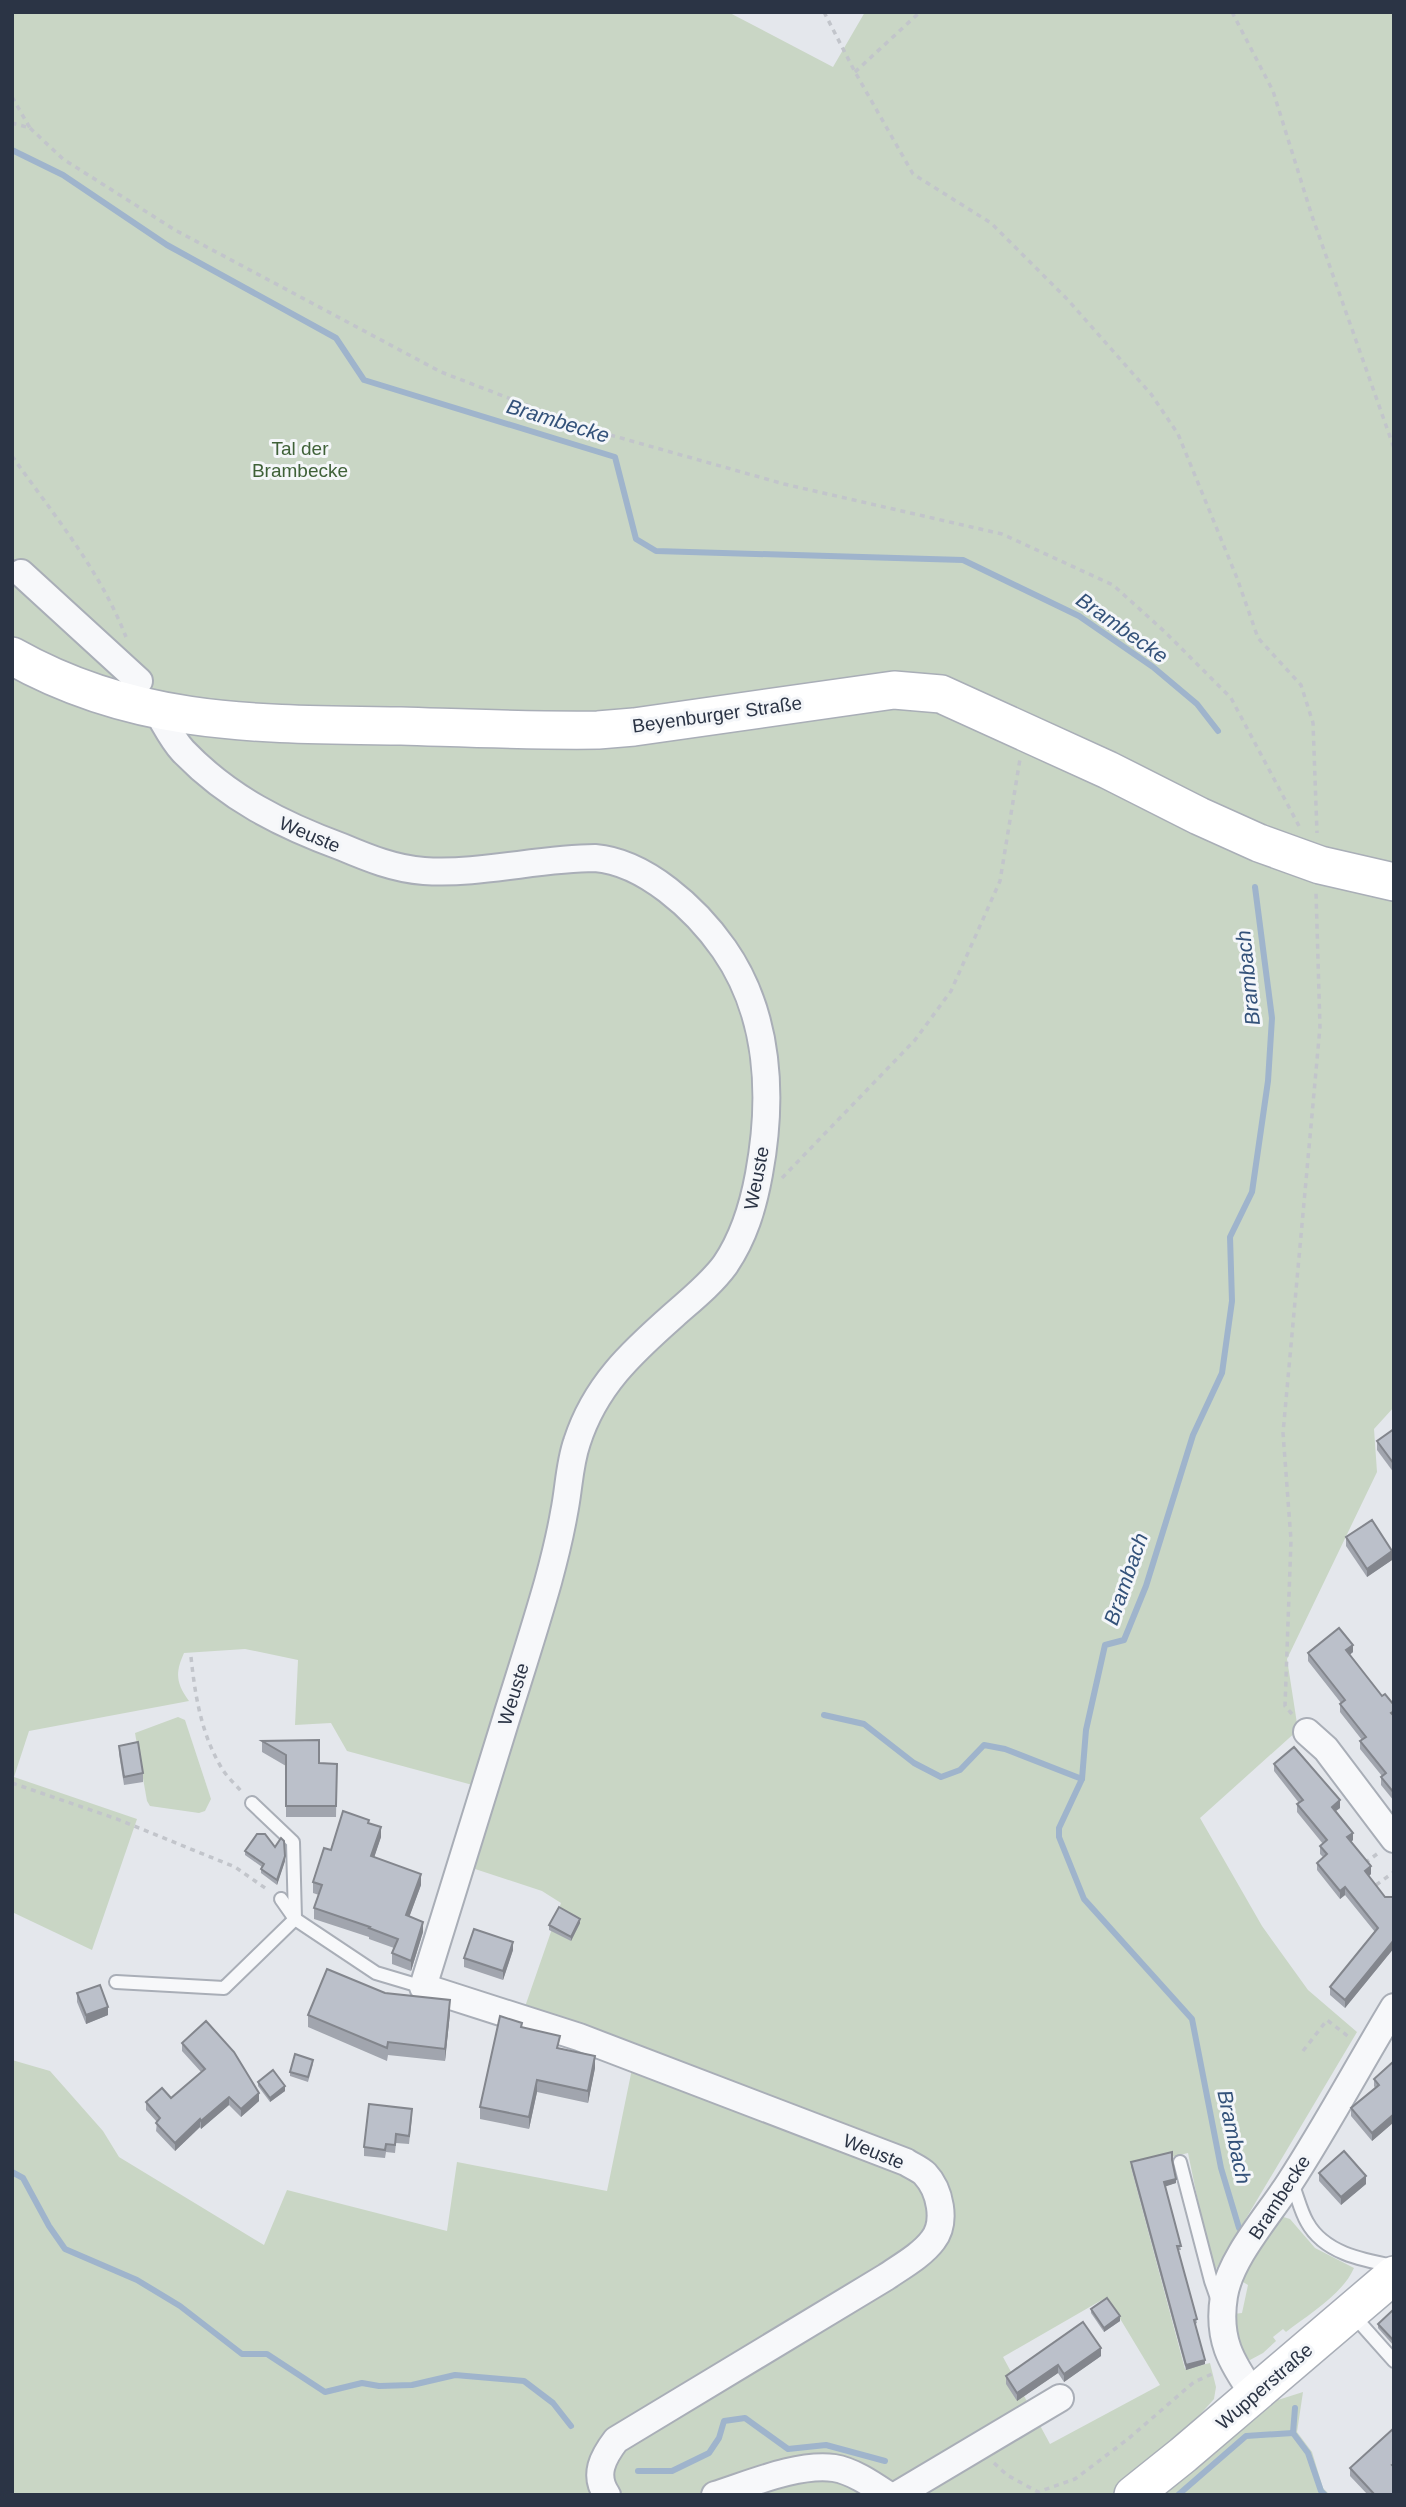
<svg xmlns="http://www.w3.org/2000/svg" width="1406" height="2507" viewBox="0 0 1406 2507" font-family="Arial,sans-serif">
	<rect width="100%" height="100%" fill="#e4e7ec"/>
	<g fill="#c9d6c5" fill-rule="evenodd">
		<path d="M 12,12 L 728,12 L 833,67 L 865,12 L 1394,12 L 1394,1407 L 1374,1429 L 1377,1472 L 1287,1659 L 1298,1730 L 1200,1818 L 1262,1926 L 1308,1990 L 1357,2032 L 1213,2274 L 1188,2153 L 1131,2167 L 1185,2369 L 1210,2363 L 1216,2387 L 1214,2399 L 1173,2445 L 1112,2495 L 12,2495 L 12,2060 L 50,2071 L 103,2131 L 119,2157 L 264,2245 L 287,2190 L 447,2231 L 457,2162 L 607,2191 L 633,2064 L 519,2024 L 561,1903 L 542,1891 L 469,1867 L 491,1790 L 347,1751 L 331,1723 L 295,1725 L 298,1660 L 245,1649 L 184,1653 C 175,1673 176,1683 189,1701 L 29,1731 L 14,1777 L 137,1819 L 92,1950 L 12,1912 ZM 1107,2297 L 1160,2385 L 1050,2444 L 1003,2357 Z"/>
		<path d="M 178,1717 L 185,1720 L 211,1799 L 205,1811 L 199,1813 L 150,1806 L 147,1801 L 135,1733 Z"/>
		<path d="M 1280,2216 L 1290,2219 L 1315,2248 L 1354,2268 C 1342,2295 1309,2314 1286,2332 L 1283,2329 L 1273,2337 L 1276,2341 L 1263,2353 L 1250,2360 C 1233,2350 1235,2331 1233,2314 L 1242,2313 L 1248,2285 L 1238,2279 Z"/>
		<path d="M 1303,2392 L 1297,2432 L 1312,2452 L 1323,2488 L 1330,2495 L 1157,2495 L 1250,2409 Z"/>
	</g>
	<g fill="none" stroke-linecap="round" stroke-linejoin="round">
		<g stroke="#9fb4cc" stroke-width="6">
			<path d="M 12,150 L 63,175 L 167,245 L 336,338 L 364,380 L 615,457 L 636,539 L 656,551 L 963,560 L 1079,616 L 1153,667 L 1197,704 L 1218,731"/>
			<path d="M 824,1715 L 864,1724 L 914,1763 L 941,1777 L 960,1770 L 984,1745 L 1005,1749 L 1082,1779"/>
			<path d="M 12,2172 L 23,2178 L 49,2226 L 65,2249 L 137,2280 L 180,2306 L 242,2354 L 267,2354 L 325,2392 L 362,2383 L 379,2386 L 412,2385 L 455,2375 L 524,2381 L 553,2403 L 571,2426"/>
			<path d="M 1239,2228 L 1221,2168 L 1192,2019 L 1084,1899 L 1059,1837 L 1059,1828 L 1082,1779 L 1086,1730 L 1105,1645 L 1124,1640 L 1146,1586 L 1193,1435 L 1222,1373 L 1232,1301 L 1230,1237 L 1252,1192 L 1268,1081 L 1272,1018 L 1255,887"/>
			<path d="M 1295,2408 L 1293,2433 L 1308,2453 L 1321,2491 L 1325,2495"/>
			<path d="M 638,2471 L 672,2471 L 709,2453 L 719,2438 L 724,2421 L 745,2418 L 788,2449 L 826,2445 L 885,2461"/>
			<path d="M 1178,2495 L 1246,2436 L 1293,2433"/>
		</g>
		<defs>
			<g id="lane">
				<path d="M 281,1899 L 295,1919 L 376,1973 L 423,1987"/>
				<path d="M 116,1982 L 224,1988 L 295,1919 L 293,1842 L 252,1803"/>
				<path d="M 1180,2162 L 1211,2281 L 1218,2301"/>
				<path d="M 1291,2181 C 1297,2194 1300,2210 1307,2222 C 1324,2253 1362,2260 1394,2266"/>
				<path d="M 1353,2315 L 1394,2361"/>
			</g>
			<g id="street">
				<path d="M 21,573 L 139,681"/>
				<path d="M 157,711 C 165,724 172,739 183,751 C 228,798 282,825 342,847 C 368,858 395,869 424,871 C 480,875 539,858 595,858 C 645,862 696,909 724,949 C 770,1015 773,1098 759,1174 C 753,1207 744,1237 725,1265 C 711,1284 692,1299 674,1315 C 631,1353 595,1386 577,1442 C 569,1465 569,1489 564,1513 C 560,1536 554,1560 548,1582 C 535,1628 520,1674 506,1719 C 478,1808 450,1897 423,1987 L 579,2037 L 906,2162 C 912,2166 920,2169 925,2174 C 940,2190 947,2222 933,2240 C 922,2255 902,2266 886,2277 L 616,2440 C 603,2457 593,2475 607,2495"/>
				<path d="M 1307,1732 L 1326,1749 L 1394,1839"/>
				<path d="M 1254,2395 C 1231,2362 1217,2339 1224,2296 C 1230,2258 1269,2215 1290,2182 C 1327,2125 1359,2065 1394,2007"/>
				<path d="M 715,2495 C 750,2484 798,2463 834,2468 C 853,2471 873,2485 888,2495"/>
				<path d="M 897,2495 L 1060,2398"/>
			</g>
			<g id="secondary">
				<path d="M 12,656 C 138,727 261,724 401,726 C 467,728 532,731 598,730 L 634,727 L 894,690 L 941,694 L 1108,770 L 1199,816 L 1259,843 L 1320,865 L 1394,882"/>
				<path d="M 1133,2495 L 1183,2455 L 1394,2275"/>
			</g>
		</defs>
		<use href="#lane" stroke="#a9aeb7" stroke-width="16"/>
		<use href="#street" stroke="#a9aeb7" stroke-width="30"/>
		<use href="#secondary" stroke="#a9aeb7" stroke-width="40"/>
		<g stroke="#c2c5cb" stroke-width="3.5" stroke-dasharray="5 5" stroke-linecap="butt">
			<path d="M 824,12 L 855,72 L 913,174 L 991,223 L 1068,300 L 1151,394 L 1178,434 L 1237,578 L 1258,638 L 1301,685 L 1313,723 L 1317,833"/>
			<path d="M 1232,12 L 1273,91 L 1312,216 L 1394,448"/>
			<path d="M 855,72 L 920,12"/>
			<path d="M 12,97 L 30,128 L 12,123"/>
			<path d="M 30,128 L 63,159 L 175,230 L 441,372 L 589,429 L 784,484 L 1002,534 L 1113,585 L 1165,632 L 1231,698 L 1299,826"/>
			<path d="M 12,456 C 53,514 100,570 126,637"/>
			<path d="M 782,1178 L 915,1040 L 951,991 L 1000,881 L 1020,759"/>
			<path d="M 191,1657 C 195,1695 201,1733 221,1767 C 226,1776 235,1784 242,1792"/>
			<path d="M 1292,1714 L 1285,1706 L 1291,1540 L 1283,1433 L 1320,1027 L 1316,893"/>
			<path d="M 12,1783 L 117,1819 L 235,1867 L 268,1890"/>
			<path d="M 1365,1863 L 1377,1854"/>
			<path d="M 1376,1885 L 1394,1872"/>
			<path d="M 1303,2051 L 1327,2020 L 1349,2037"/>
			<path d="M 994,2463 L 1007,2475 L 1038,2492 L 1075,2479 L 1128,2439 L 1194,2382 L 1212,2374"/>
		</g>
		<use href="#lane" stroke="#f7f8fa" stroke-width="12"/>
		<use href="#street" stroke="#f7f8fa" stroke-width="26"/>
		<use href="#secondary" stroke="#fff" stroke-width="37"/>
	</g>
	<g fill="#a1a5ae">
		<path d="M 1394,1429 L 1394,1473 L 1377,1450 L 1377,1441 Z"/>
		<path d="M 1346,1537 L 1392,1560 L 1367,1577 L 1346,1546 Z"/>
		<path d="M 1353,1652 L 1349,1655 L 1382,1696 L 1394,1705 L 1394,1801 L 1381,1785 L 1381,1777 L 1382,1776 L 1360,1749 L 1360,1741 L 1362,1740 L 1340,1712 L 1340,1704 L 1341,1703 L 1308,1661 L 1308,1653 Z"/>
		<path d="M 262,1741 L 319,1763 L 337,1764 L 336,1817 L 286,1817 L 286,1766 L 262,1752 Z"/>
		<path d="M 119,1746 L 143,1773 L 143,1782 L 124,1785 L 119,1754 Z"/>
		<path d="M 1274,1764 L 1340,1808 L 1335,1811 L 1353,1840 L 1351,1842 L 1371,1874 L 1369,1876 L 1385,1897 L 1394,1897 L 1394,1948 L 1345,2008 L 1330,1995 L 1330,1987 L 1375,1932 L 1345,1895 L 1340,1899 L 1317,1870 L 1317,1863 L 1323,1857 L 1320,1854 L 1320,1846 L 1323,1844 L 1297,1812 L 1297,1804 L 1299,1803 L 1274,1771 Z"/>
		<path d="M 369,1823 L 381,1837 L 374,1857 L 421,1885 L 409,1917 L 423,1932 L 411,1971 L 392,1964 L 392,1953 L 394,1948 L 369,1939 L 369,1937 L 314,1919 L 314,1908 L 319,1895 L 313,1893 L 313,1882 L 331,1850 Z"/>
		<path d="M 275,1847 L 285,1861 L 277,1885 L 261,1873 L 261,1869 L 262,1867 L 245,1855 L 245,1851 Z"/>
		<path d="M 580,1923 L 571,1941 L 549,1930 L 549,1925 Z"/>
		<path d="M 513,1950 L 503,1980 L 464,1967 L 464,1958 Z"/>
		<path d="M 77,1993 L 108,2015 L 86,2024 L 77,2002 Z"/>
		<path d="M 385,1993 L 450,2013 L 445,2061 L 388,2055 L 387,2061 L 308,2027 L 308,2015 Z"/>
		<path d="M 522,2028 L 595,2068 L 588,2103 L 537,2092 L 529,2129 L 480,2119 L 480,2107 Z"/>
		<path d="M 182,2043 L 259,2101 L 241,2117 L 229,2105 L 201,2129 L 200,2127 L 175,2151 L 156,2131 L 157,2122 L 146,2110 L 146,2102 L 171,2098 L 201,2072 L 182,2051 Z"/>
		<path d="M 1394,2061 L 1394,2122 L 1372,2141 L 1351,2116 L 1351,2108 L 1375,2088 L 1374,2086 L 1374,2079 Z"/>
		<path d="M 313,2064 L 308,2082 L 290,2076 L 290,2072 Z"/>
		<path d="M 258,2082 L 285,2091 L 270,2102 L 258,2086 Z"/>
		<path d="M 412,2117 L 409,2144 L 396,2143 L 395,2153 L 386,2152 L 385,2158 L 364,2156 L 364,2147 Z"/>
		<path d="M 1131,2162 L 1176,2183 L 1165,2186 L 1181,2250 L 1178,2250 L 1197,2323 L 1195,2324 L 1205,2364 L 1186,2370 L 1131,2167 Z"/>
		<path d="M 1319,2173 L 1366,2184 L 1341,2205 L 1319,2181 Z"/>
		<path d="M 1091,2309 L 1120,2321 L 1104,2332 L 1091,2313 Z"/>
		<path d="M 1394,2309 L 1394,2346 L 1378,2328 L 1378,2324 Z"/>
		<path d="M 1101,2356 L 1064,2382 L 1058,2373 L 1017,2401 L 1006,2384 L 1006,2376 Z"/>
		<path d="M 1350,2468 L 1394,2495 L 1368,2495 L 1350,2476 Z"/>
	</g>
	<g fill="#83868d">
		<path d="M 1392,1551 L 1392,1560 L 1367,1577 L 1367,1569 Z"/>
		<path d="M 1353,1645 L 1353,1652 L 1346,1658 L 1346,1650 Z"/>
		<path d="M 1340,1800 L 1340,1808 L 1332,1814 L 1332,1807 Z"/>
		<path d="M 381,1827 L 381,1837 L 371,1867 L 371,1856 Z"/>
		<path d="M 1353,1833 L 1353,1840 L 1347,1845 L 1347,1837 Z"/>
		<path d="M 285,1856 L 285,1861 L 277,1885 L 277,1880 Z"/>
		<path d="M 1371,1866 L 1371,1874 L 1365,1879 L 1365,1871 Z"/>
		<path d="M 421,1874 L 421,1885 L 406,1926 L 406,1915 Z"/>
		<path d="M 1345,1887 L 1345,1895 L 1340,1899 L 1340,1891 Z"/>
		<path d="M 580,1919 L 580,1923 L 571,1941 L 571,1937 Z"/>
		<path d="M 423,1922 L 423,1932 L 411,1971 L 411,1961 Z"/>
		<path d="M 1394,1940 L 1394,1948 L 1345,2008 L 1345,2000 Z"/>
		<path d="M 513,1942 L 513,1950 L 503,1980 L 503,1971 Z"/>
		<path d="M 450,2000 L 450,2013 L 445,2061 L 445,2049 Z"/>
		<path d="M 108,2007 L 108,2015 L 86,2024 L 86,2015 Z"/>
		<path d="M 595,2056 L 595,2068 L 588,2103 L 588,2091 Z"/>
		<path d="M 537,2080 L 537,2092 L 529,2129 L 529,2117 Z"/>
		<path d="M 285,2086 L 285,2091 L 270,2102 L 270,2098 Z"/>
		<path d="M 259,2093 L 259,2101 L 241,2117 L 241,2109 Z"/>
		<path d="M 229,2097 L 229,2105 L 201,2129 L 201,2121 Z"/>
		<path d="M 1394,2114 L 1394,2122 L 1372,2141 L 1372,2133 Z"/>
		<path d="M 200,2119 L 200,2127 L 175,2151 L 175,2143 Z"/>
		<path d="M 1366,2176 L 1366,2184 L 1341,2205 L 1341,2197 Z"/>
		<path d="M 1176,2179 L 1176,2183 L 1164,2187 L 1164,2182 Z"/>
		<path d="M 1120,2316 L 1120,2321 L 1104,2332 L 1104,2328 Z"/>
		<path d="M 1101,2348 L 1101,2356 L 1064,2382 L 1064,2374 Z"/>
		<path d="M 1205,2360 L 1205,2364 L 1186,2370 L 1186,2365 Z"/>
		<path d="M 1058,2365 L 1058,2373 L 1017,2401 L 1017,2393 Z"/>
	</g>
	<g fill="#bbc0ca" stroke="#83868d" stroke-width="2">
		<path d="M 1394,1429 L 1394,1464 L 1377,1441 Z"/>
		<path d="M 1372,1520 L 1392,1551 L 1367,1569 L 1346,1537 Z"/>
		<path d="M 1339,1628 L 1353,1645 L 1346,1650 L 1382,1696 L 1385,1694 L 1394,1705 L 1394,1711 L 1391,1713 L 1394,1716 L 1394,1793 L 1381,1777 L 1386,1773 L 1360,1741 L 1366,1737 L 1340,1704 L 1345,1700 L 1308,1653 Z"/>
		<path d="M 319,1740 L 319,1763 L 337,1764 L 336,1806 L 286,1806 L 286,1755 L 262,1741 Z"/>
		<path d="M 138,1742 L 143,1773 L 124,1777 L 119,1746 Z"/>
		<path d="M 1294,1747 L 1340,1800 L 1332,1807 L 1353,1833 L 1347,1837 L 1371,1866 L 1365,1871 L 1385,1897 L 1394,1897 L 1394,1940 L 1345,2000 L 1330,1987 L 1378,1928 L 1345,1887 L 1340,1891 L 1317,1863 L 1327,1854 L 1320,1846 L 1327,1840 L 1297,1804 L 1303,1800 L 1274,1764 Z"/>
		<path d="M 343,1811 L 369,1820 L 368,1823 L 381,1827 L 371,1856 L 421,1874 L 406,1915 L 423,1922 L 411,1961 L 392,1953 L 398,1939 L 369,1928 L 370,1927 L 314,1908 L 322,1885 L 313,1882 L 324,1848 L 331,1850 Z"/>
		<path d="M 257,1834 L 265,1834 L 275,1847 L 281,1838 L 284,1841 L 285,1856 L 277,1880 L 261,1869 L 264,1864 L 245,1851 Z"/>
		<path d="M 559,1907 L 580,1919 L 571,1937 L 549,1925 Z"/>
		<path d="M 474,1929 L 513,1942 L 503,1971 L 464,1958 Z"/>
		<path d="M 327,1969 L 385,1993 L 450,2000 L 445,2049 L 388,2042 L 387,2048 L 308,2015 Z"/>
		<path d="M 100,1985 L 108,2007 L 86,2015 L 77,1993 Z"/>
		<path d="M 500,2016 L 522,2023 L 521,2027 L 560,2036 L 557,2048 L 595,2056 L 588,2091 L 537,2080 L 529,2117 L 480,2107 Z"/>
		<path d="M 206,2021 L 234,2052 L 259,2093 L 241,2109 L 229,2097 L 201,2121 L 200,2119 L 175,2143 L 156,2123 L 160,2118 L 146,2102 L 162,2088 L 171,2098 L 205,2069 L 182,2043 Z"/>
		<path d="M 295,2054 L 313,2060 L 308,2077 L 290,2072 Z"/>
		<path d="M 1394,2061 L 1394,2114 L 1372,2133 L 1351,2108 L 1379,2085 L 1374,2079 Z"/>
		<path d="M 273,2070 L 285,2086 L 270,2098 L 258,2082 Z"/>
		<path d="M 369,2104 L 412,2109 L 409,2136 L 396,2134 L 395,2145 L 386,2144 L 385,2150 L 364,2147 Z"/>
		<path d="M 1344,2151 L 1366,2176 L 1341,2197 L 1319,2173 Z"/>
		<path d="M 1172,2152 L 1172,2160 L 1176,2179 L 1164,2182 L 1181,2246 L 1177,2246 L 1197,2319 L 1194,2320 L 1205,2360 L 1186,2365 L 1131,2162 Z"/>
		<path d="M 1107,2298 L 1120,2316 L 1104,2328 L 1091,2309 Z"/>
		<path d="M 1394,2309 L 1394,2341 L 1378,2324 Z"/>
		<path d="M 1083,2322 L 1101,2348 L 1064,2374 L 1058,2365 L 1017,2393 L 1006,2376 Z"/>
		<path d="M 1394,2428 L 1394,2464 L 1392,2465 L 1394,2467 L 1394,2495 L 1375,2495 L 1350,2468 Z"/>
	</g>
	<g text-anchor="middle" stroke-width="6" stroke-linejoin="round" paint-order="stroke">
		<g font-size="19" fill="#3f6138" stroke="#f4f6f9">
			<text x="300" y="455">Tal der<tspan x="300" dy="22">Brambecke</tspan></text>
		</g>
		<g font-size="19" fill="#2b3445" stroke="#f4f6f9">
			<text transform="translate(717 714) rotate(-8)" y="7">Beyenburger Straße</text>
			<text transform="translate(310 834) rotate(23)" y="7">Weuste</text>
			<text transform="translate(756 1178) rotate(-79)" y="7">Weuste</text>
			<text transform="translate(513 1694) rotate(-73)" y="7">Weuste</text>
			<text transform="translate(874 2151) rotate(22)" y="7">Weuste</text>
			<text transform="translate(1279 2197) rotate(-57)" y="7">Brambecke</text>
			<text transform="translate(1264 2386) rotate(-41)" y="7">Wupperstraße</text>
		</g>
		<g font-size="21" font-style="italic" fill="#34527a" stroke="#f4f6f9">
			<text transform="translate(558 421) rotate(17)" y="7">Brambecke</text>
			<text transform="translate(1122 628) rotate(35)" y="7">Brambecke</text>
			<text transform="translate(1248 978) rotate(-96)" y="7">Brambach</text>
			<text transform="translate(1126 1579) rotate(-71)" y="7">Brambach</text>
			<text transform="translate(1234 2137) rotate(78)" y="7">Brambach</text>
		</g>
	</g>
	<rect width="1406" height="2507" fill="none" stroke="#2b3445" stroke-width="28"/>
</svg>
